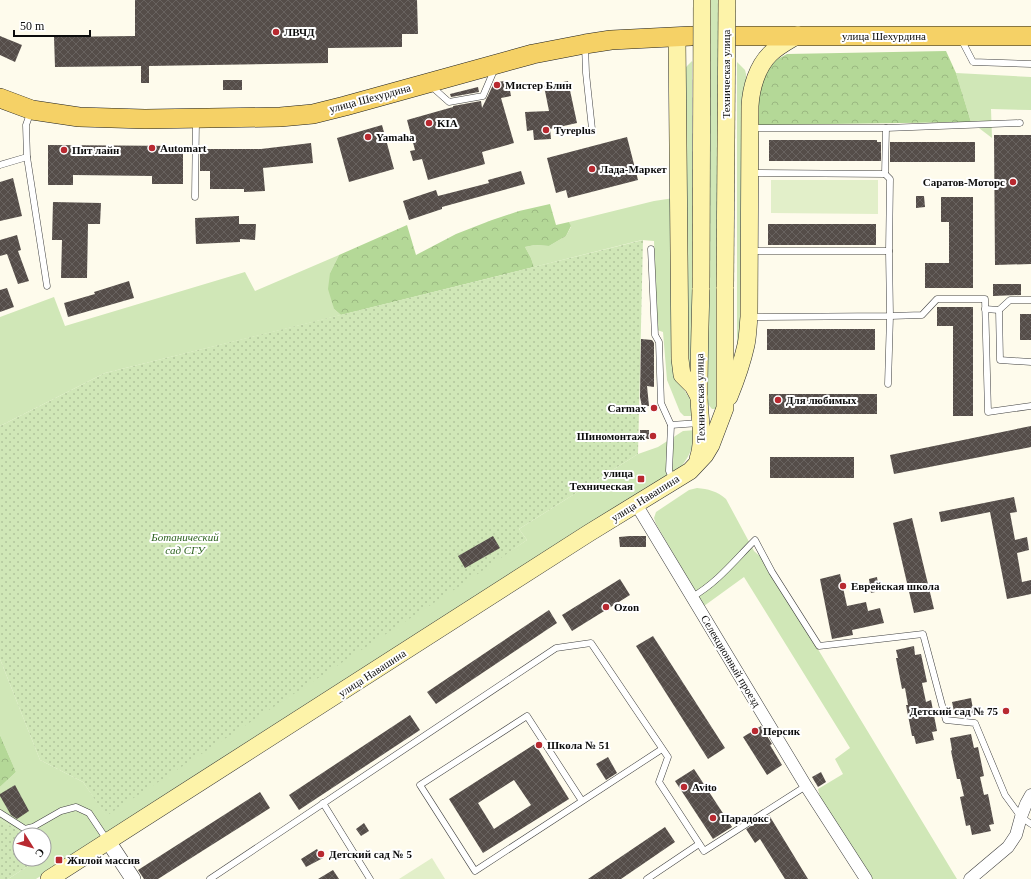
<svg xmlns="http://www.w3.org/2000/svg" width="1031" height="879" viewBox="0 0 1031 879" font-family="Georgia,serif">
	<defs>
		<pattern id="forest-crowns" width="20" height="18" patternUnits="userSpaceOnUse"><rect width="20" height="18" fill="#b4d897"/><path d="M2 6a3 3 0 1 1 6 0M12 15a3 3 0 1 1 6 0" fill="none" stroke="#9ab881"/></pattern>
		<pattern id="park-dots" width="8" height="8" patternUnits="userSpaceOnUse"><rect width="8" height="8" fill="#d0e7b7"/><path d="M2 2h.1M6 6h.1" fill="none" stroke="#b1c59c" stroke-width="1.8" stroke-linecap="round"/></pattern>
		<pattern id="building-cross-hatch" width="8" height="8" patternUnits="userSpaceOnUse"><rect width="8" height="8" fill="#554d49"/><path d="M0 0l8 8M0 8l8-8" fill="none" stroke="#68625f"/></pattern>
	</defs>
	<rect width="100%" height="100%" fill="#fefbec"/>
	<g fill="#d0e7b7">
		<path d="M 709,0 L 720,0 L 720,396 L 716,409 L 712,409 L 708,404 L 708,288 Z"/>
		<path d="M 692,61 L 693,288 L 691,369 L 688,366 L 684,70 L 687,66 Z"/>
		<path d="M 737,62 L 745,70 L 746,74 L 746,316 L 737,350 Z"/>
		<path d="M 956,73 L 1031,77 L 1031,110 L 991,109 L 992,138 L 971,122 Z"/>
		<path d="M 674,198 L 681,385 L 695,407 L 696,416 L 684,416 L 680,412 L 667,380 L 663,332 L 657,330 L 654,241 L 642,240 L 534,267 L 531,258 L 525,247 L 535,245 L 549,246 L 566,236 L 571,227 L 569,222 L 654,201 Z"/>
		<path d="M 339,255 L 330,273 L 334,309 L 341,315 L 105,373 L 0,426 L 0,317 L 54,297 L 65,326 L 245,272 L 255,291 Z"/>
		<path d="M 696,430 C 694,444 690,456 681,467 L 36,879 L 8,879 L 39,859 L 44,859 L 45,849 L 44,848 L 44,835 L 24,835 L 0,819 L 0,787 L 16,772 L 0,735 L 0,659 L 40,760 L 83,782 L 106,815 L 527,540 L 519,529 L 638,454 L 658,447 L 683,431 Z"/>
		<path d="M 697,488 C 708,489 717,491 726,499 L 754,551 L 764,560 L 957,879 L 872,879 L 820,797 L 818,789 L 843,774 L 835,759 L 850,748 L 744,577 L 704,606 L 656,524 L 654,518 L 656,512 L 689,490 Z"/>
	</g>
	<g fill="url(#forest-crowns)">
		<path d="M 946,51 L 956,73 L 971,122 L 756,125 L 758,83 L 776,60 L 787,54 Z"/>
		<path d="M 550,204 L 556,225 L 569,222 L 571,226 L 566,236 L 549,246 L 535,245 L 525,247 L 531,258 L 534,267 L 341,315 L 334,309 L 328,289 L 330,273 L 339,255 L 407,225 L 416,255 L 456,234 L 492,220 L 519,211 Z"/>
		<path d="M 0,735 L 16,772 L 0,787 Z"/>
	</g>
	<g fill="url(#park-dots)">
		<path d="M 643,240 L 638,454 L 519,529 L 527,540 L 463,584 L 106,816 L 83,782 L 40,760 L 0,659 L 0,426 L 105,373 Z"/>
		<path d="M 0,819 L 24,835 L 20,835 L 20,859 L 39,859 L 8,879 L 0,879 Z"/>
	</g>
	<g fill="#e2efc9">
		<path d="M 771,180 L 878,180 L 878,214 L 771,213 Z"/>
		<path d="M 432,858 L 445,879 L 399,879 Z"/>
	</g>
	<g fill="url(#building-cross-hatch)" fill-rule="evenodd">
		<path d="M 135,0 L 417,0 L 418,34 L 402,34 L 402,47 L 328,48 L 328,63 L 149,66 L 149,83 L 141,83 L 141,66 L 55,67 L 54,37 L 135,36 Z"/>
		<path d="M 0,36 L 22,45 L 15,62 L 0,55 Z"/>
		<rect x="223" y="80" width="19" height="10"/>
		<path d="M 508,80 L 511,96 L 501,98 L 514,143 L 482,152 L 485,164 L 428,180 L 422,159 L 413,161 L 410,151 L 415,150 L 407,120 L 453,107 L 453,106 L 481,101 L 482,108 L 494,83 Z"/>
		<path d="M 568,81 L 577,123 L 550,129 L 551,139 L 534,140 L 533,130 L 527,131 L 525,112 L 549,111 L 544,86 Z"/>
		<path d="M 478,87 L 479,92 L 451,97 L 450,94 Z"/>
		<path d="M 382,125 L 394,169 L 349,182 L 337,138 Z"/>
		<path d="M 994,135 L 1031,135 L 1031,264 L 995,265 Z"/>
		<path d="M 627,137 L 638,180 L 568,198 L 566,190 L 556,193 L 547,158 Z"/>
		<path d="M 769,140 L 877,140 L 877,142 L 881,142 L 881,161 L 769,161 Z"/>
		<rect x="890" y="142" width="85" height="20"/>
		<path d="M 311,143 L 313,163 L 263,168 L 265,191 L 244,192 L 244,189 L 210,189 L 210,171 L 200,171 L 200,149 L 261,149 Z"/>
		<path d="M 48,145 L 183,146 L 183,184 L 152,184 L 152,176 L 73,175 L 73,185 L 48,185 Z"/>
		<path d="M 521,171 L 525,184 L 442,207 L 442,209 L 409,220 L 403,201 L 436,190 L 438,196 L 489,183 L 488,180 Z"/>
		<path d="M 13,178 L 22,216 L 0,221 L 0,182 Z"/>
		<path d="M 916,196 L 924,196 L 925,207 L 916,208 Z"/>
		<path d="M 941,197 L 973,197 L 973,288 L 925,288 L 925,263 L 949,263 L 949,222 L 941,222 Z"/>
		<path d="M 53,202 L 101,203 L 100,224 L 88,224 L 87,278 L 61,278 L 62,240 L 52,240 Z"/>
		<path d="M 239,216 L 239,224 L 256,224 L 255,240 L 240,239 L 240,242 L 196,244 L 195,218 Z"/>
		<rect x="768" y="224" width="108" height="21"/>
		<path d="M 17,235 L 21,250 L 18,251 L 29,281 L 18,284 L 7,254 L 0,256 L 0,240 Z"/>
		<path d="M 129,281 L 134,298 L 68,317 L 64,303 L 95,294 L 94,292 Z"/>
		<path d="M 993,284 L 1021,284 L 1021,295 L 993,296 Z"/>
		<path d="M 7,288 L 14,307 L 0,312 L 0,290 Z"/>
		<path d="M 937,307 L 973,307 L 973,416 L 953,416 L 953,326 L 937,326 Z"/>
		<rect x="1020" y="314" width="11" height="26"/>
		<rect x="767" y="329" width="108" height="21"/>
		<path d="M 641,339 L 652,340 L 654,343 L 654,387 L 647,386 L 649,406 L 642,407 L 640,397 Z"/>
		<rect x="769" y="394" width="108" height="20"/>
		<path d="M 1031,426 L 1031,447 L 894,474 L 890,455 Z"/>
		<rect x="640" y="430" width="9" height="9"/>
		<rect x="770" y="457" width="84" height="21"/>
		<path d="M 1014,497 L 1017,512 L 1010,513 L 1015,540 L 1027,537 L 1029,550 L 1017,553 L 1022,582 L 1031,580 L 1031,594 L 1007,599 L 990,512 L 941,522 L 939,512 Z"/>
		<path d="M 912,518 L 934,609 L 914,613 L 893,523 Z"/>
		<path d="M 493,536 L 500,548 L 465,568 L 458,556 Z"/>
		<path d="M 630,536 L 646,536 L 646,547 L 620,547 L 619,537 Z"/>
		<path d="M 840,574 L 847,606 L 866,602 L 868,611 L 880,608 L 884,623 L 852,630 L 853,635 L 832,639 L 820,579 Z"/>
		<path d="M 877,577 L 879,591 L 871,593 L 869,579 Z"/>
		<path d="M 620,579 L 630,595 L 572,631 L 562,615 Z"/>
		<path d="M 549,610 L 557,623 L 436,704 L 427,692 Z"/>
		<path d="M 653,636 L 725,748 L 708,759 L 636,646 Z"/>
		<path d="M 914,646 L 915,655 L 921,654 L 927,682 L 922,683 L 926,702 L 931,700 L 937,731 L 932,732 L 934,740 L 916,744 L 914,736 L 912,736 L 906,705 L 908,705 L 905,688 L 902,689 L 896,658 L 898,658 L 896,650 Z"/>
		<path d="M 971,698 L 974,715 L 964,717 L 955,716 L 952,702 Z"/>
		<path d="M 410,715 L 420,730 L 299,810 L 289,795 Z"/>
		<path d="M 761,726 L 772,744 L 770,745 L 782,765 L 767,775 L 743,737 Z"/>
		<path d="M 971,734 L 974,748 L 978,747 L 984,776 L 980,777 L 984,795 L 988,794 L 994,824 L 989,825 L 991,831 L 972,835 L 970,825 L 966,826 L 960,797 L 964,796 L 960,779 L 957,779 L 951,751 L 952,750 L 950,738 Z"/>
		<path d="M 535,744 L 569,799 L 483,853 L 449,799 ZM 514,780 L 531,805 L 494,829 L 478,803 Z"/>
		<path d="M 608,757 L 617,773 L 606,780 L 596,764 Z"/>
		<path d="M 694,769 L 732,827 L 713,839 L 675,781 Z"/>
		<path d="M 821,772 L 826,782 L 818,787 L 812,777 Z"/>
		<path d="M 15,785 L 29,811 L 17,819 L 11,815 L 0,796 L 0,794 Z"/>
		<path d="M 260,792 L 270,808 L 158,879 L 144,879 L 138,870 Z"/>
		<path d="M 769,815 L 808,879 L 785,879 L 760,839 L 755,843 L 746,829 Z"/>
		<path d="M 364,823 L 369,831 L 361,836 L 356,829 Z"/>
		<path d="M 665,827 L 675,842 L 621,879 L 588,879 Z"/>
		<path d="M 317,849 L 323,858 L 306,867 L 301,859 Z"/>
		<path d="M 333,870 L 339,879 L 318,879 Z"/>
	</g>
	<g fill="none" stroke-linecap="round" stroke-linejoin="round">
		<path stroke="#dad7ca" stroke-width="19" stroke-dasharray="19 10" stroke-linecap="butt" d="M 691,36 L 737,36"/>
		<defs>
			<g id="service">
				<path d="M 961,39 L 973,62 L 1031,64"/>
				<path d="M 585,45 L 586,73 L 592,129"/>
				<path d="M 431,86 L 449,102 L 483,96 L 495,68"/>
				<path d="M 751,128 L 886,128 L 1020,123"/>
				<path d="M 27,157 L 47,286"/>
				<path d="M 0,165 L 27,157 L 26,125 L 31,111"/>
				<path d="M 751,173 L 885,174 L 890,179 L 889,251 L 890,316 L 888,384"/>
				<path d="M 885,174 L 886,128"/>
				<path d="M 195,197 L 196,121"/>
				<path d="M 651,249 L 655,335 L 659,342 L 661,403 L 671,425 L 699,423"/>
				<path d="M 751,251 L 889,251"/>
				<path d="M 985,309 L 999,310 L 1010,300 L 1031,300"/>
				<path d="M 999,310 L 1000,360 L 1031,362"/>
				<path d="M 751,317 L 890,316 L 922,315 L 937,299 L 985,299 L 988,412 L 1031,406"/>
				<path d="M 671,425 L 669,471 L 673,480"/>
				<path d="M 692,597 C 717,583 735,560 755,540 L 772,572 L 819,646 L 923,634 L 946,720 L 975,723 L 1005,795 L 1021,817 L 1031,824"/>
				<path d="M 582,801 L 527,716 L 420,785 L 475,871 L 662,749"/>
				<path d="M 323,803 L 370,879"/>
				<path d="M 0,813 L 25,829 L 33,827 L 61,811 L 76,807 L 89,813 L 107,840"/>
				<path d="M 210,879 L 556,648 L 591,643 L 668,757 L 659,782 L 704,851 L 806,786"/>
				<path d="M 647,879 L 699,844"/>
			</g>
			<g id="minor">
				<path d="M 636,504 L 806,786 L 866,879"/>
				<path d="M 970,879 L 1008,847 L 1016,835 L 1021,817 L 1026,804 L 1031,795"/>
			</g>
			<path id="tertiary" d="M 108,841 L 133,879"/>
			<g id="secondary">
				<path d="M 677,37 L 680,359 L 682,375 L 693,386 L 699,397"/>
				<path d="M 729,397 C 736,380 742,363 746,345 C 748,336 748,326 749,317 L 750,106 C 751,88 757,67 770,54 C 778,46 788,41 798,35"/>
				<path d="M 698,459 C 705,439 699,417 699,395 C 699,360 700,324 701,288"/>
				<path d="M 49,879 L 589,533 L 690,471 L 705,455 L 711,445 L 725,408 L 725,287"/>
			</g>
			<g id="primary">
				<path d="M 737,36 L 1031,36"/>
				<path d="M 0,98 L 32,110 L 79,117 L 145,119 L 280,117 L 313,114 L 345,106 L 533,54 L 585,44 L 611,40 L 691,36"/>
			</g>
		</defs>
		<use href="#service" stroke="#3f3f3f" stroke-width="7"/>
		<use href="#minor" stroke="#3f3f3f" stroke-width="13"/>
		<use href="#tertiary" stroke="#3f3f3f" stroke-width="16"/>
		<use href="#secondary" stroke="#2e2e2e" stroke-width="18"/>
		<use href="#primary" stroke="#1d1d1d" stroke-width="20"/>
		<use href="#service" stroke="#fff" stroke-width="6"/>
		<use href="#minor" stroke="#fff" stroke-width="12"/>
		<use href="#tertiary" stroke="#fff" stroke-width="15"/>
		<use href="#secondary" stroke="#fdf3a9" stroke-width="17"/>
		<use href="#primary" stroke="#f5d166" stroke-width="19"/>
		<defs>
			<g id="secondary-bridge">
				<path d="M 725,287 L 727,0"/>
				<path d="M 701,288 L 702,0"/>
			</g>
		</defs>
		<use href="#secondary-bridge" stroke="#2e2e2e" stroke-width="18" stroke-linecap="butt"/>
		<use href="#secondary-bridge" stroke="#fdf3a9" stroke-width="17"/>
	</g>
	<g fill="#b82930" stroke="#fff" stroke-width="1.5">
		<circle cx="276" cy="32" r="4"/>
		<circle cx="497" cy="85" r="4"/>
		<circle cx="429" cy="123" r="4"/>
		<circle cx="546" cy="130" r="4"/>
		<circle cx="368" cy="137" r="4"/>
		<circle cx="152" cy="148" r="4"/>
		<circle cx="64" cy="150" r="4"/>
		<circle cx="592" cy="169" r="4"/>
		<circle cx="1013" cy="182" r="4"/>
		<circle cx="778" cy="400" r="4"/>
		<circle cx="654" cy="408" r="4"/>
		<circle cx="653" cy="436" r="4"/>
		<rect x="637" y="475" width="8" height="8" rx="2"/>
		<circle cx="843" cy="586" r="4"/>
		<circle cx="606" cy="607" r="4"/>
		<circle cx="1006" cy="711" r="4"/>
		<circle cx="755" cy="731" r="4"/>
		<circle cx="539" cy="745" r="4"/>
		<circle cx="684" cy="787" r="4"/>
		<circle cx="713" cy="818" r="4"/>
		<circle cx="321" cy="854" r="4"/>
		<rect x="55" y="856" width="8" height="8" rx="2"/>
	</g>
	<g text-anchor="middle" stroke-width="4" stroke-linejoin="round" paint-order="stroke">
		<g font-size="11" font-weight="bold" fill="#0c0c0c" stroke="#fff" text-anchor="start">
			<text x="284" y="36">ЛВЧД</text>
			<text x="505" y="89">Мистер Блин</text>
			<text x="437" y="127">KIA</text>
			<text x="554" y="134">Tyreplus</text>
			<text x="376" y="141">Yamaha</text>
			<text x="160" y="152">Automart</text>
			<text x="72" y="154">Пит лайн</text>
			<text x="600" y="173">Лада-Маркет</text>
			<text x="1005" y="186" text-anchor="end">Саратов-Моторс</text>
			<text x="786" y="404">Для любимых</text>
			<text x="646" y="412" text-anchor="end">Carmax</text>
			<text x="645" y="440" text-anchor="end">Шиномонтаж</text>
			<text x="633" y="477" text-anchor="end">улица<tspan x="633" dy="13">Техническая</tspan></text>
			<text x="851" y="590">Еврейская школа</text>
			<text x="614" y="611">Ozon</text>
			<text x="998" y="715" text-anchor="end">Детский сад № 75</text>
			<text x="763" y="735">Персик</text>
			<text x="547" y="749">Школа № 51</text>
			<text x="692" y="791">Avito</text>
			<text x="721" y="822">Парадокс</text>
			<text x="329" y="858">Детский сад № 5</text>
			<text x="67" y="864">Жилой массив</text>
		</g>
		<g font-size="11" fill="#0c0c0c" stroke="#fff">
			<text x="884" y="40">улица Шехурдина</text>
			<text transform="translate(726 74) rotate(-90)" y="4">Техническая улица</text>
			<text transform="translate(370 98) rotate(-15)" y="4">улица Шехурдина</text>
			<text transform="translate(700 398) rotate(-91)" y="4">Техническая улица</text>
			<text transform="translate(645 498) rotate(-32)" y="4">улица Навашина</text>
			<text transform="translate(731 661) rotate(59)" y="4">Селекционный проезд</text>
			<text transform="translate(372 673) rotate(-33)" y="4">улица Навашина</text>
		</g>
		<g font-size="11" font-style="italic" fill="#2d621f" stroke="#fff">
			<text x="185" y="541">Ботанический<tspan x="185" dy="13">сад СГУ</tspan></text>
		</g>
	</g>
	<g transform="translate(32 847) rotate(127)"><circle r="19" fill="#ffffff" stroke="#9e9e9e"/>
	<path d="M0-3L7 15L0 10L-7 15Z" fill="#b82930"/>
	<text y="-6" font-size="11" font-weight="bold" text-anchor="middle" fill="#0c0c0c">С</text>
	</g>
	<path d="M14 30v6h76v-6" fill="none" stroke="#0c0c0c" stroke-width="2"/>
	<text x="20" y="30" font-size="12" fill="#0c0c0c" stroke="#ffffff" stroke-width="3" paint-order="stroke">50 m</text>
</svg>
